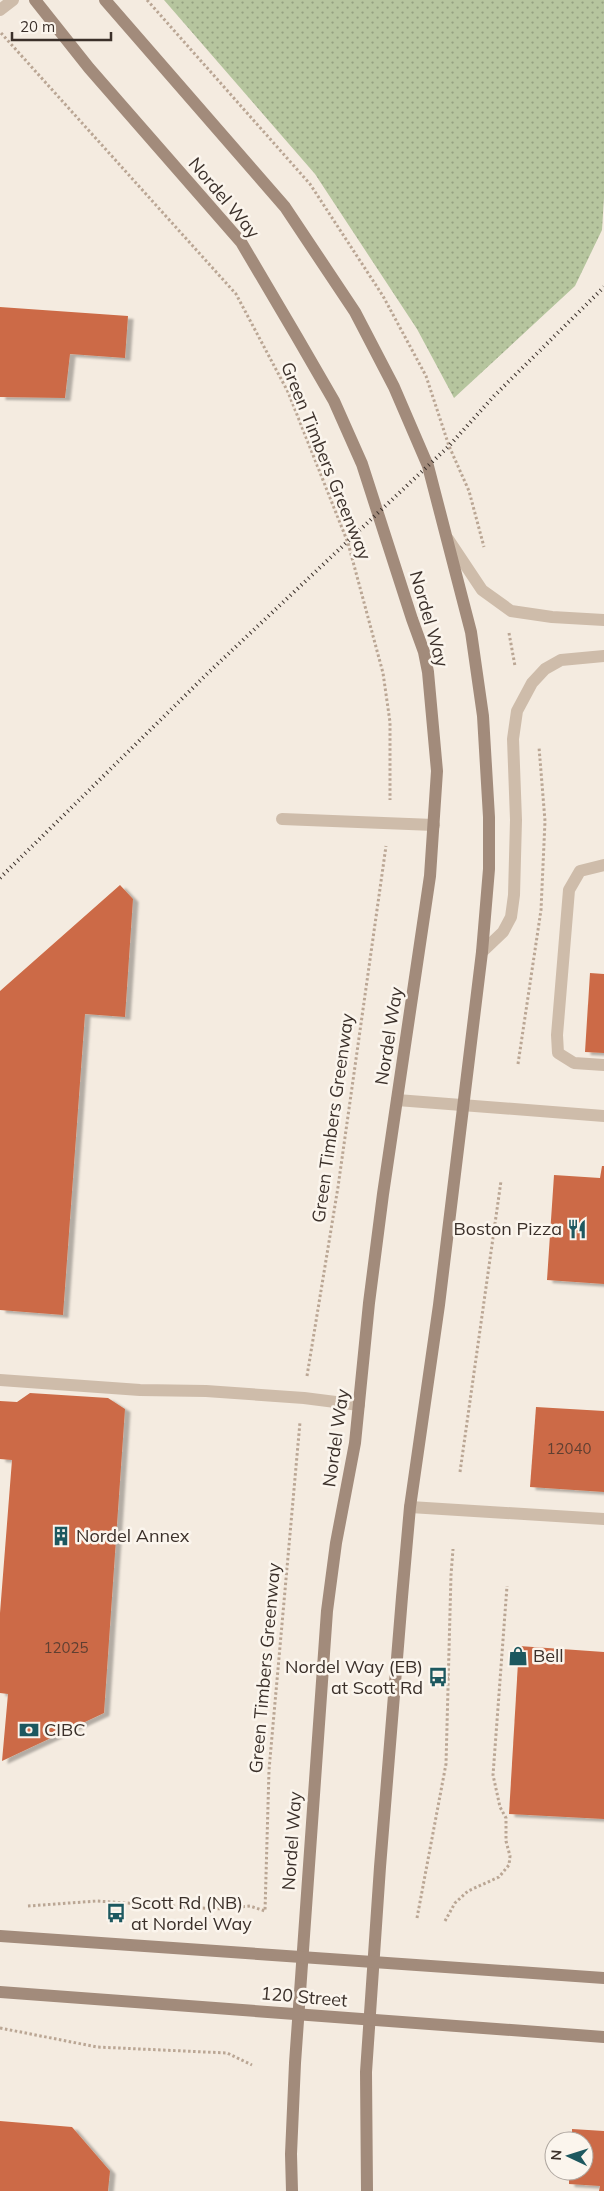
<svg xmlns="http://www.w3.org/2000/svg" width="604" height="2191" viewBox="0 0 604 2191" font-family="Mulish,sans-serif">
	<defs>
		<pattern id="grass-dots" width="8" height="8" patternUnits="userSpaceOnUse" patternTransform="scale(1.25)"><rect width="8" height="8" fill="#b6c59e"/><path d="M2 2h.1M6 6h.1" fill="none" stroke="#95a081" stroke-width="1.8" stroke-linecap="round"/></pattern>
		<filter id="shadow"><feDropShadow dx="5.5" dy="3" stdDeviation="1" flood-color="#0004"/></filter>
	</defs>
	<rect width="100%" height="100%" fill="#f4ebe0"/>
	<path fill="url(#grass-dots)" d="M 164,0 L 604,0 L 604,198 L 602,230 L 575,286 L 454,398 L 417,329 L 315,174 Z"/>
	<g fill="#cc6b46" filter="url(#shadow)">
		<path d="M 0,307 L 128,316 L 125,358 L 70,354 L 65,398 L 0,397 Z"/>
		<path d="M 120,885 L 133,899 L 125,1017 L 85,1014 L 63,1315 L 0,1310 L 0,991 Z"/>
		<path d="M 590,973 L 604,974 L 604,1053 L 585,1052 Z"/>
		<path d="M 602,1166 L 604,1166 L 604,1284 L 547,1280 L 554,1175 L 600,1178 Z"/>
		<path d="M 30,1393 L 108,1398 L 125,1409 L 104,1713 L 2,1761 L 8,1694 L 0,1693 L 0,1613 L 12,1460 L 0,1459 L 0,1401 L 17,1402 Z"/>
		<path d="M 536,1407 L 604,1411 L 604,1492 L 530,1487 Z"/>
		<path d="M 519,1646 L 604,1652 L 604,1819 L 509,1814 Z"/>
		<path d="M 0,2121 L 72,2127 L 110,2171 L 108,2191 L 0,2191 Z"/>
		<path d="M 572,2129 L 604,2131 L 604,2191 L 599,2191 L 600,2186 L 569,2184 L 569,2171 L 584,2171 L 584,2141 L 572,2141 Z"/>
	</g>
	<g fill="none" stroke-linecap="round" stroke-linejoin="round">
		<g stroke="#baa694" stroke-width="3" stroke-dasharray="2.5 2.5" stroke-linecap="butt">
			<path d="M 147,0 L 310,184 L 383,296 L 426,376 L 449,446 L 469,491 L 484,547"/>
			<path d="M 1,33 L 236,294 L 288,392 L 348,543 L 383,673 L 390,722 L 390,800"/>
			<path d="M 509,633 L 515,666"/>
			<path d="M 518,1064 L 541,910 L 545,821 L 539,747"/>
			<path d="M 307,1376 L 338,1187 L 386,846"/>
			<path d="M 460,1472 L 501,1181"/>
			<path d="M 438,1677 L 449,1678"/>
			<path d="M 28,1906 L 97,1901 L 216,1909 L 250,1906 L 265,1911 L 269,1770 L 300,1422"/>
			<path d="M 417,1918 L 446,1764 L 451,1575 L 453,1549"/>
			<path d="M 445,1921 L 455,1903 L 468,1891 L 499,1877 L 509,1865 L 510,1856 L 506,1841 L 506,1818 L 500,1807 L 493,1775 L 507,1586"/>
			<path d="M 0,2028 L 97,2047 L 227,2053 L 252,2065"/>
		</g>
		<g stroke="#cebcaa" stroke-width="12">
			<path d="M 448,539 L 482,590 L 511,611 L 552,617 L 604,620"/>
			<path d="M 282,819 L 434,825"/>
			<path d="M 604,865 L 580,871 L 569,890 L 557,1035 L 558,1053 L 574,1063 L 604,1065"/>
			<path d="M 482,952 L 503,932 L 511,917 L 514,895 L 516,820 L 513,739 L 517,711 L 532,683 L 545,669 L 561,660 L 604,656"/>
			<path d="M 397,1100 L 604,1116"/>
			<path d="M 0,1380 L 140,1390 L 206,1391 L 304,1398 L 359,1405"/>
			<path d="M 410,1507 L 604,1519"/>
		</g>
		<path stroke="#cebcaa" stroke-width="12" d="M 0,10 L 13,0"/>
		<g stroke="#a28b7b" stroke-width="12">
			<path d="M 35,0 L 89,68 L 241,242 L 297,337 L 334,401 L 362,464 L 412,619 L 424,652 L 428,672 L 437,771 L 430,876 L 383,1194 L 369,1303 L 355,1443 L 336,1543 L 327,1611 L 295,2063 L 291,2154 L 292,2191"/>
			<path d="M 105,0 L 285,207 L 355,312 L 394,387 L 428,466 L 471,632 L 483,716 L 489,817 L 489,869 L 482,952 L 439,1305 L 410,1507 L 402,1597 L 380,1867 L 366,2072 L 367,2191"/>
			<path d="M 0,1936 L 604,1978"/>
			<path d="M 0,1992 L 604,2037"/>
		</g>
		<path stroke="#3b302a" stroke-width="4" stroke-dasharray="1 4" stroke-linecap="butt" d="M 0,878 L 209,672 L 449,446 L 494,396 L 604,287"/>
	</g>
	<defs>
		<symbol id="restaurant-bare" viewBox="-9 -9 18 18"><path d="M-5-6h1v4h1v-4h1v4h1v-4h1v5L-1.5 .5V6h-2V.5L-5-1ZM5-6V6H3V1.5H1.5Q1.5-4 5-6Z" fill="#1d585f" stroke="#fbf5ed" stroke-width="2.5" paint-order="stroke"/></symbol>
		<symbol id="building-bare" viewBox="-9 -9 18 18"><path d="M-4-6H4V6H1V3H-1V6H-4ZM-2.5-4.3h1.7v1.8h-1.7ZM.8-4.3h1.7v1.8H.8ZM-2.5-1h1.7V.8h-1.7ZM.8-1h1.7V.8H.8Z" fill="#1d585f" stroke="#fbf5ed" stroke-width="2.5" paint-order="stroke"/></symbol>
		<symbol id="shop-bare" viewBox="-9 -9 18 18"><path d="M-5-2.5h2.3a2.7 3.5 0 0 1 5.4 0H5L5.5 6h-11ZM-1.5-2.5h3a1.5 2.3 0 0 0-3 0Z" fill="#1d585f" stroke="#fbf5ed" stroke-width="2.5" paint-order="stroke"/></symbol>
		<symbol id="bus-bare" viewBox="-9 -9 18 18"><path d="M-5-6H5V4H4V6H2V4H-2V6H-4V4H-5ZM-3.5-4V0h7V-4ZM-3.5 1.2v1.5H-2V1.2ZM2 1.2v1.5H3.5V1.2Z" fill="#1d585f" stroke="#fbf5ed" stroke-width="2.5" paint-order="stroke"/></symbol>
		<symbol id="bank-bare" viewBox="-9 -9 18 18"><path d="M-6-4H6V4H-6ZM0-2.3a2.3 2.3 0 1 0 0 4.6a2.3 2.3 0 1 0 0-4.6Z" fill="#1d585f" stroke="#fbf5ed" stroke-width="2.5" paint-order="stroke"/></symbol>
	</defs>
	<g fill-rule="evenodd">
		<use href="#restaurant-bare" x="563" y="1215" width="28" height="28"/>
		<use href="#building-bare" x="47" y="1522" width="28" height="28"/>
		<use href="#shop-bare" x="504" y="1642" width="28" height="28"/>
		<use href="#bus-bare" x="424" y="1663" width="28" height="28"/>
		<use href="#bank-bare" x="15" y="1716" width="28" height="28"/>
		<use href="#bus-bare" x="102" y="1899" width="28" height="28"/>
	</g>
	<g text-anchor="middle" stroke-width="5" stroke-linejoin="round" paint-order="stroke">
		<g font-size="15" fill="#5f3f31">
			<text x="569" y="1454">12040</text>
			<text x="66" y="1653">12025</text>
		</g>
		<g font-size="18" fill="#3b302a" stroke="#fbf5ed">
			<text transform="translate(224 198) rotate(50)" y="6">Nordel Way</text>
			<text transform="translate(326 461) rotate(68)" y="6">Green Timbers Greenway</text>
			<text transform="translate(429 619) rotate(74)" y="6">Nordel Way</text>
			<text transform="translate(389 1036) rotate(-81)" y="6">Nordel Way</text>
			<text transform="translate(333 1118) rotate(-82)" y="6">Green Timbers Greenway</text>
			<text transform="translate(336 1438) rotate(-82)" y="6">Nordel Way</text>
			<text transform="translate(265 1668) rotate(-85)" y="6">Green Timbers Greenway</text>
			<text transform="translate(292 1841) rotate(-86)" y="6">Nordel Way</text>
			<text transform="translate(304 1997) rotate(5)" y="6">120 Street</text>
		</g>
		<g font-size="18" fill="#3b302a" stroke="#fbf5ed" text-anchor="start">
			<text x="562" y="1235" text-anchor="end">Boston Pizza</text>
			<text x="76" y="1542">Nordel Annex</text>
			<text x="533" y="1662">Bell</text>
			<text x="423" y="1673" text-anchor="end">Nordel Way (EB)<tspan x="423" dy="21">at Scott Rd</tspan></text>
			<text x="44" y="1736">CIBC</text>
			<text x="131" y="1909">Scott Rd (NB)<tspan x="131" dy="21">at Nordel Way</tspan></text>
		</g>
	</g>
	<g transform="translate(569 2156) rotate(274)"><circle r="24" fill="#fbf5ed" stroke="#aea69f"/>
	<path d="M0-4L9 19L0 12L-9 19Z" fill="#1d585f"/>
	<text y="-8" font-size="14" font-weight="bold" text-anchor="middle" fill="#3b302a">N</text>
	</g>
	<path d="M12 32v8h99v-8" fill="none" stroke="#3b302a" stroke-width="2.5"/>
	<text x="20" y="32" font-size="15" fill="#3b302a" stroke="#fbf5ed" stroke-width="4" paint-order="stroke">20 m</text>
</svg>
